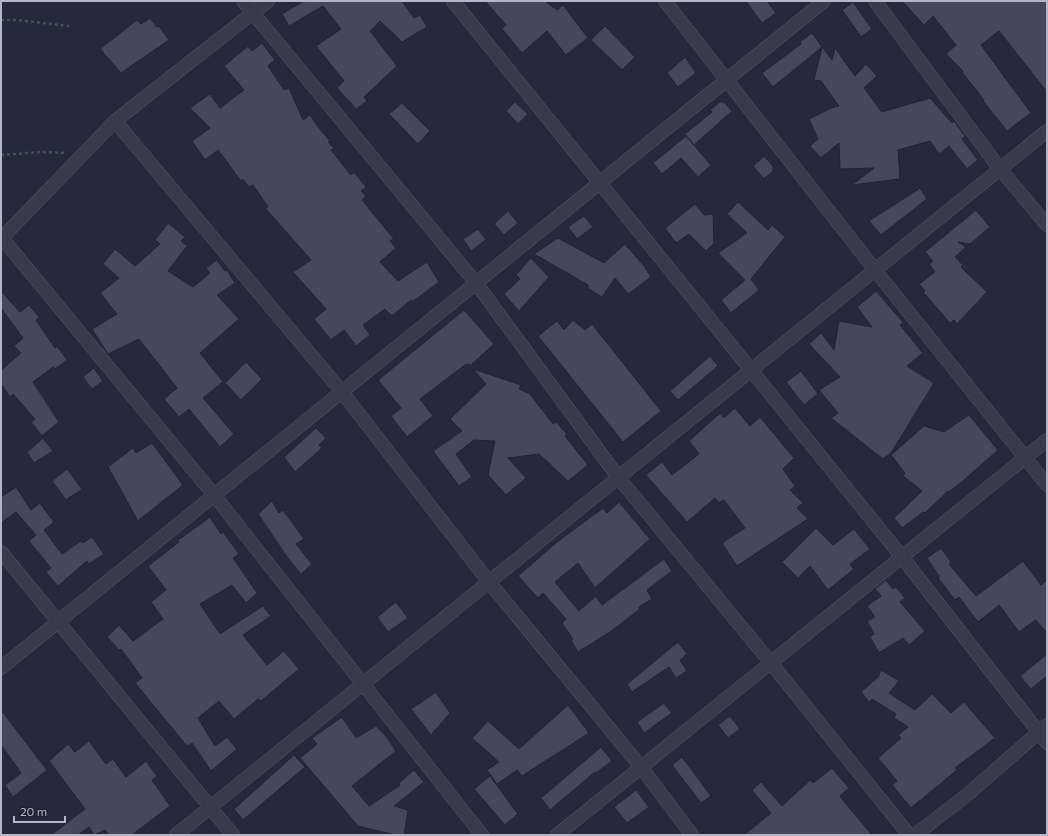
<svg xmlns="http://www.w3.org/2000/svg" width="1048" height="836" viewBox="0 0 1048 836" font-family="Commissioner,sans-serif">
	<rect width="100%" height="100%" fill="#24293b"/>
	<g fill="#43485d" stroke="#1f2333">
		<path d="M 304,1 L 402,1 L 414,18 L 420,15 L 427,27 L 402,42 L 380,21 L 370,31 L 397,66 L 364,97 L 367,101 L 356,109 L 337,88 L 344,81 L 316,46 L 341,29 L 323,6 L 289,26 L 282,14 Z"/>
		<path d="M 485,1 L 545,1 L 557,10 L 563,5 L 588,38 L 566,55 L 547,31 L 522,53 L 502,29 L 506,25 Z"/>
		<path d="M 746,1 L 767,1 L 776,13 L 762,23 Z"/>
		<path d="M 902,1 L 1047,1 L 1047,92 L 999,31 L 981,45 L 1031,113 L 1007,131 L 983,101 L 984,100 L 962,72 L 963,71 L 946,54 L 956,45 L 933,16 L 924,25 Z"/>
		<path d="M 853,2 L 872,29 L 861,37 L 842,10 Z"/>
		<path d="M 150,18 L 157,27 L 159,26 L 169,40 L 121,73 L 100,49 L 137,20 L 141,24 Z"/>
		<path d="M 605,26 L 635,57 L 622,70 L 591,40 Z"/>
		<path d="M 812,33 L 832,60 L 835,48 L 855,76 L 866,64 L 877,76 L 864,88 L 882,112 L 930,98 L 952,123 L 954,121 L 965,136 L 962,139 L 978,160 L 967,169 L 949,146 L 939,154 L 930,141 L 898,150 L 900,179 L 852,185 L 874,168 L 840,169 L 839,143 L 821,158 L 810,146 L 818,139 L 809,119 L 831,108 L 839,106 L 821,81 L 814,80 L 822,47 L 773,87 L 762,73 L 801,44 L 800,42 Z"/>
		<path d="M 262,43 L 275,60 L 268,66 L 284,90 L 289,88 L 303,120 L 310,115 L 319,128 L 330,141 L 328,142 L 334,148 L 331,150 L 351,175 L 354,172 L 366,187 L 361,191 L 366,196 L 362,200 L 394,239 L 390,241 L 396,248 L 380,262 L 398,281 L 427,262 L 439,282 L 412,302 L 411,300 L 392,316 L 385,309 L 363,325 L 370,335 L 356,346 L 344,330 L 331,340 L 314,319 L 326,309 L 293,272 L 311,260 L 266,209 L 268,207 L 253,185 L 249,187 L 243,179 L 241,181 L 218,150 L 205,160 L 192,141 L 210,128 L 190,108 L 210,94 L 220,108 L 244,90 L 224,66 L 248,46 L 252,51 Z"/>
		<path d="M 685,57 L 696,73 L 678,87 L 667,73 Z"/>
		<path d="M 721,101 L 722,103 L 724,102 L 732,111 L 730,113 L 694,145 L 685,134 L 712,112 L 710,110 Z"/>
		<path d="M 515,102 L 528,114 L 518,124 L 506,111 Z"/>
		<path d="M 402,103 L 430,131 L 418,144 L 389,114 Z"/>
		<path d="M 686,136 L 711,165 L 698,177 L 681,158 L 662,174 L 653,163 Z"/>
		<path d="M 764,156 L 773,166 L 773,171 L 764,179 L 753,166 Z"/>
		<path d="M 920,188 L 927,199 L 881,235 L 869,221 Z"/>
		<path d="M 738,202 L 768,230 L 772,225 L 785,237 L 751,279 L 759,290 L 731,313 L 721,300 L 745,280 L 718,253 L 747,233 L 727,214 Z"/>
		<path d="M 695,204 L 704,215 L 713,214 L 714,243 L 706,251 L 689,234 L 676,243 L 665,228 Z"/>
		<path d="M 976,210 L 990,227 L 970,244 L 958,242 L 966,247 L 955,257 L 963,265 L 961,267 L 987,292 L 957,324 L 954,320 L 950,323 L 923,292 L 925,291 L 919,284 L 935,272 L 929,264 L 933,261 L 925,252 Z"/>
		<path d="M 508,211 L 518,223 L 504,235 L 494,224 Z"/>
		<path d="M 584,216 L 593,227 L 577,239 L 568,227 Z"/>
		<path d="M 168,223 L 185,237 L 181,241 L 187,246 L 168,271 L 193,287 L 210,273 L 206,268 L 217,260 L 225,271 L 227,270 L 235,283 L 217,295 L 239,319 L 200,353 L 223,382 L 203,398 L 234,434 L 220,447 L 189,409 L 179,417 L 164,399 L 177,388 L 139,339 L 108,354 L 92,329 L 117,314 L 100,293 L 119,278 L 103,264 L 115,249 L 135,266 L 160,244 L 155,240 Z"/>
		<path d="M 478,229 L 486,240 L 471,251 L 463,239 Z"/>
		<path d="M 558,238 L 604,263 L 625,244 L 644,266 L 651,277 L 628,294 L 615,278 L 602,297 L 588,288 L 588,285 L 534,254 Z"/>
		<path d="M 531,258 L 549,277 L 519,311 L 504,294 L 520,279 L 516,275 Z"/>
		<path d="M 1,291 L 20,312 L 29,305 L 39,317 L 36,320 L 55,348 L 57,346 L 67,360 L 55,369 L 53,367 L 33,382 L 59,422 L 42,436 L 31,422 L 35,419 L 13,394 L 10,397 L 1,384 L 1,370 L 21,353 L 14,346 L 23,338 L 1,308 Z"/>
		<path d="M 876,291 L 903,322 L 900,325 L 923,353 L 907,366 L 934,383 L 891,453 L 883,459 L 831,418 L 838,413 L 819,390 L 840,377 L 809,344 L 821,333 L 834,350 L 839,321 L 872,327 L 857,307 Z"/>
		<path d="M 464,310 L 494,344 L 470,366 L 469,364 L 465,365 L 420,399 L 433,416 L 407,437 L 391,416 L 401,408 L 378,380 Z"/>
		<path d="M 573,320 L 585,330 L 592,324 L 661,411 L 623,442 L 538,336 L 557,321 L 564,330 Z"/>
		<path d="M 710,356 L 718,366 L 678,400 L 670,391 Z"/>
		<path d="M 246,362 L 262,379 L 241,400 L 225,383 Z"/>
		<path d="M 94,368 L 103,381 L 92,389 L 83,377 Z"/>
		<path d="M 473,369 L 521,385 L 519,389 L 530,394 L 553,424 L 556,422 L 567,434 L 565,436 L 588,465 L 568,481 L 539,454 L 508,458 L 526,478 L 506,495 L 488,475 L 495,441 L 474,440 L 456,454 L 472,477 L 459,486 L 433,451 L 462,431 L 450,419 L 486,384 Z"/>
		<path d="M 801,371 L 818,394 L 804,405 L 786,382 Z"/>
		<path d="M 735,408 L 750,426 L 760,417 L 794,458 L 783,469 L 795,486 L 790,490 L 803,503 L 797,508 L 808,519 L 737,566 L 722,543 L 745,528 L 724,500 L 719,503 L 715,498 L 687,522 L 646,475 L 662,462 L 672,475 L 699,454 L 689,441 L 720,413 L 724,418 Z"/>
		<path d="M 969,415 L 998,450 L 964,480 L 949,492 L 948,491 L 925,513 L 923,512 L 902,528 L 894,518 L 922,491 L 903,476 L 905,473 L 891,455 L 924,426 L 944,432 Z"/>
		<path d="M 316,428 L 326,438 L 319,445 L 322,448 L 295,472 L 284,457 Z"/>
		<path d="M 43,438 L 53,451 L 34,463 L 27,452 Z"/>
		<path d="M 152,443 L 183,485 L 138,521 L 108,467 L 133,448 L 136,453 Z"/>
		<path d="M 67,469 L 82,489 L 66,500 L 52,481 Z"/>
		<path d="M 16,487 L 31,510 L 40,503 L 54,522 L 44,530 L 62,554 L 81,541 L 83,543 L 92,537 L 104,554 L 89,564 L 87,561 L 58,586 L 46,572 L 51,568 L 29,541 L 36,535 L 16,512 L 1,523 L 1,497 Z"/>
		<path d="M 272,501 L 279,513 L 283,510 L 304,539 L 296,544 L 312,564 L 301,574 L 287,557 L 258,514 Z"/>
		<path d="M 619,502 L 650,539 L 595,588 L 578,563 L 555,582 L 579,611 L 596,596 L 602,605 L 664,559 L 672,571 L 647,590 L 652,599 L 639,607 L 640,609 L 610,632 L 578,652 L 571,640 L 573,639 L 562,623 L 566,619 L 543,593 L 538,598 L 518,576 L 557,542 L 603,508 L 607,513 Z"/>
		<path d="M 210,517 L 221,534 L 223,532 L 239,554 L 233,558 L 257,593 L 246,603 L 232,585 L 200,604 L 220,634 L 263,606 L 271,616 L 243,635 L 267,665 L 284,651 L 299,669 L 261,701 L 258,699 L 234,719 L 219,701 L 198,718 L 215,746 L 227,737 L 237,749 L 211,771 L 192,743 L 187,746 L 135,683 L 142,678 L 121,649 L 119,650 L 107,637 L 119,625 L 133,641 L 163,619 L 151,602 L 166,590 L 148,566 L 179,542 L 177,541 Z"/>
		<path d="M 816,528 L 833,545 L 854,529 L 870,549 L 850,564 L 854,569 L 828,590 L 810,566 L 798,578 L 782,562 Z"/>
		<path d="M 941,548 L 951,562 L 949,564 L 976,596 L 1023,561 L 1041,585 L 1047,580 L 1047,633 L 1036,620 L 1019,632 L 999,605 L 978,622 L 959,597 L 955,600 L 938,578 L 939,576 L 927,558 Z"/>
		<path d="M 886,580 L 893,589 L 896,587 L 905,598 L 900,602 L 925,631 L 909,645 L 903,638 L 879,653 L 870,637 L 874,634 L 867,621 L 875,617 L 867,606 L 881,596 L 875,589 Z"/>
		<path d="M 396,602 L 408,618 L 388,632 L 377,617 Z"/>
		<path d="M 678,642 L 687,654 L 680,660 L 687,671 L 676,678 L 669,667 L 632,692 L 627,684 Z"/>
		<path d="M 1047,654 L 1047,676 L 1031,689 L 1020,676 Z"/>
		<path d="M 881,670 L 899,681 L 889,693 L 915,710 L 932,694 L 951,713 L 964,702 L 995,738 L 955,768 L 957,770 L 911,808 L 892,785 L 897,781 L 878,758 L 901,738 L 898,735 L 908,727 L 894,718 L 896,714 L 872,699 L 869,702 L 861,692 L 878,677 Z"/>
		<path d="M 436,692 L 450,713 L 431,735 L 411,709 Z"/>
		<path d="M 664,703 L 672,713 L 644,733 L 637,722 Z"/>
		<path d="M 568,705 L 589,733 L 522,776 L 517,770 L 497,784 L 487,770 L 499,762 L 472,738 L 488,721 L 519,749 Z"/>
		<path d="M 1,710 L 47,770 L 13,797 L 5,785 L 21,773 L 1,745 Z"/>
		<path d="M 730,716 L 740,729 L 728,738 L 718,725 Z"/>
		<path d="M 342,717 L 356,738 L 376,726 L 386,736 L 396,751 L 352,786 L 369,806 L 400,785 L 399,783 L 414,770 L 424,782 L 394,806 L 408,810 L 404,835 L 395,835 L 358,826 L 300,758 L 317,744 L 312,738 Z"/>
		<path d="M 89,741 L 106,764 L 113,759 L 126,777 L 146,761 L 157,776 L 152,780 L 170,806 L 132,835 L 109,835 L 105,830 L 94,835 L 89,827 L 78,835 L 51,835 L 85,809 L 49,761 L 68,744 L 75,752 Z"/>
		<path d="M 601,747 L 612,761 L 596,773 L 595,772 L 550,810 L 541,798 Z"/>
		<path d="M 294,755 L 305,767 L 243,820 L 234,809 Z"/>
		<path d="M 682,757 L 711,796 L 701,803 L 672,765 Z"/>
		<path d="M 832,768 L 849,788 L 840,796 L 842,799 L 872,835 L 744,835 L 771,813 L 752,790 L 761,782 L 782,806 L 810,780 L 813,783 Z"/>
		<path d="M 490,776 L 518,814 L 505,825 L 474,789 Z"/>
		<path d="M 636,790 L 649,807 L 627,823 L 614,807 Z"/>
	</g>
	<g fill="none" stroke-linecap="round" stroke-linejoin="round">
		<defs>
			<g id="street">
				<path d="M 243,1 L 476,283 L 618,477 L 771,663 L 909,835"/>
				<path d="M 453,1 L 902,557 L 1047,743"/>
				<path d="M 665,1 L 875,270 L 1047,485"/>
				<path d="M 875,1 L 1000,169 L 1047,225"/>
				<path d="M 115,121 L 342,392 L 489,582 L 641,767 L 692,835"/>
				<path d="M 2,238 L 214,495 L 482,835"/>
				<path d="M 1,239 L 115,121 L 268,1"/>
				<path d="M 1,552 L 233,835"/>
				<path d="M 1,668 L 824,1"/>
				<path d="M 176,835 L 1047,131"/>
				<path d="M 557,835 L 1047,440"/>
				<path d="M 915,835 L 967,795 L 1047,725"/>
			</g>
		</defs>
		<use href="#street" stroke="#535667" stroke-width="14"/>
		<g stroke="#44525a" stroke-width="2.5" stroke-dasharray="3 3" stroke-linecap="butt">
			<path d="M 1,20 L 18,20 L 69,26"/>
			<path d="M 1,155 L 42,152 L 64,153"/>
		</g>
		<use href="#street" stroke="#383b4c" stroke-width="13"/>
	</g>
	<rect width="1048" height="836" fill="none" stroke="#b3b6c7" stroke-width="4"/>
	<path d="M14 816v6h51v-6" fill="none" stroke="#b3b6c7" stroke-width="2"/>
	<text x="20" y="816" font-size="12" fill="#b3b6c7" stroke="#1d2131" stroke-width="3" paint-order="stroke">20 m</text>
</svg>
